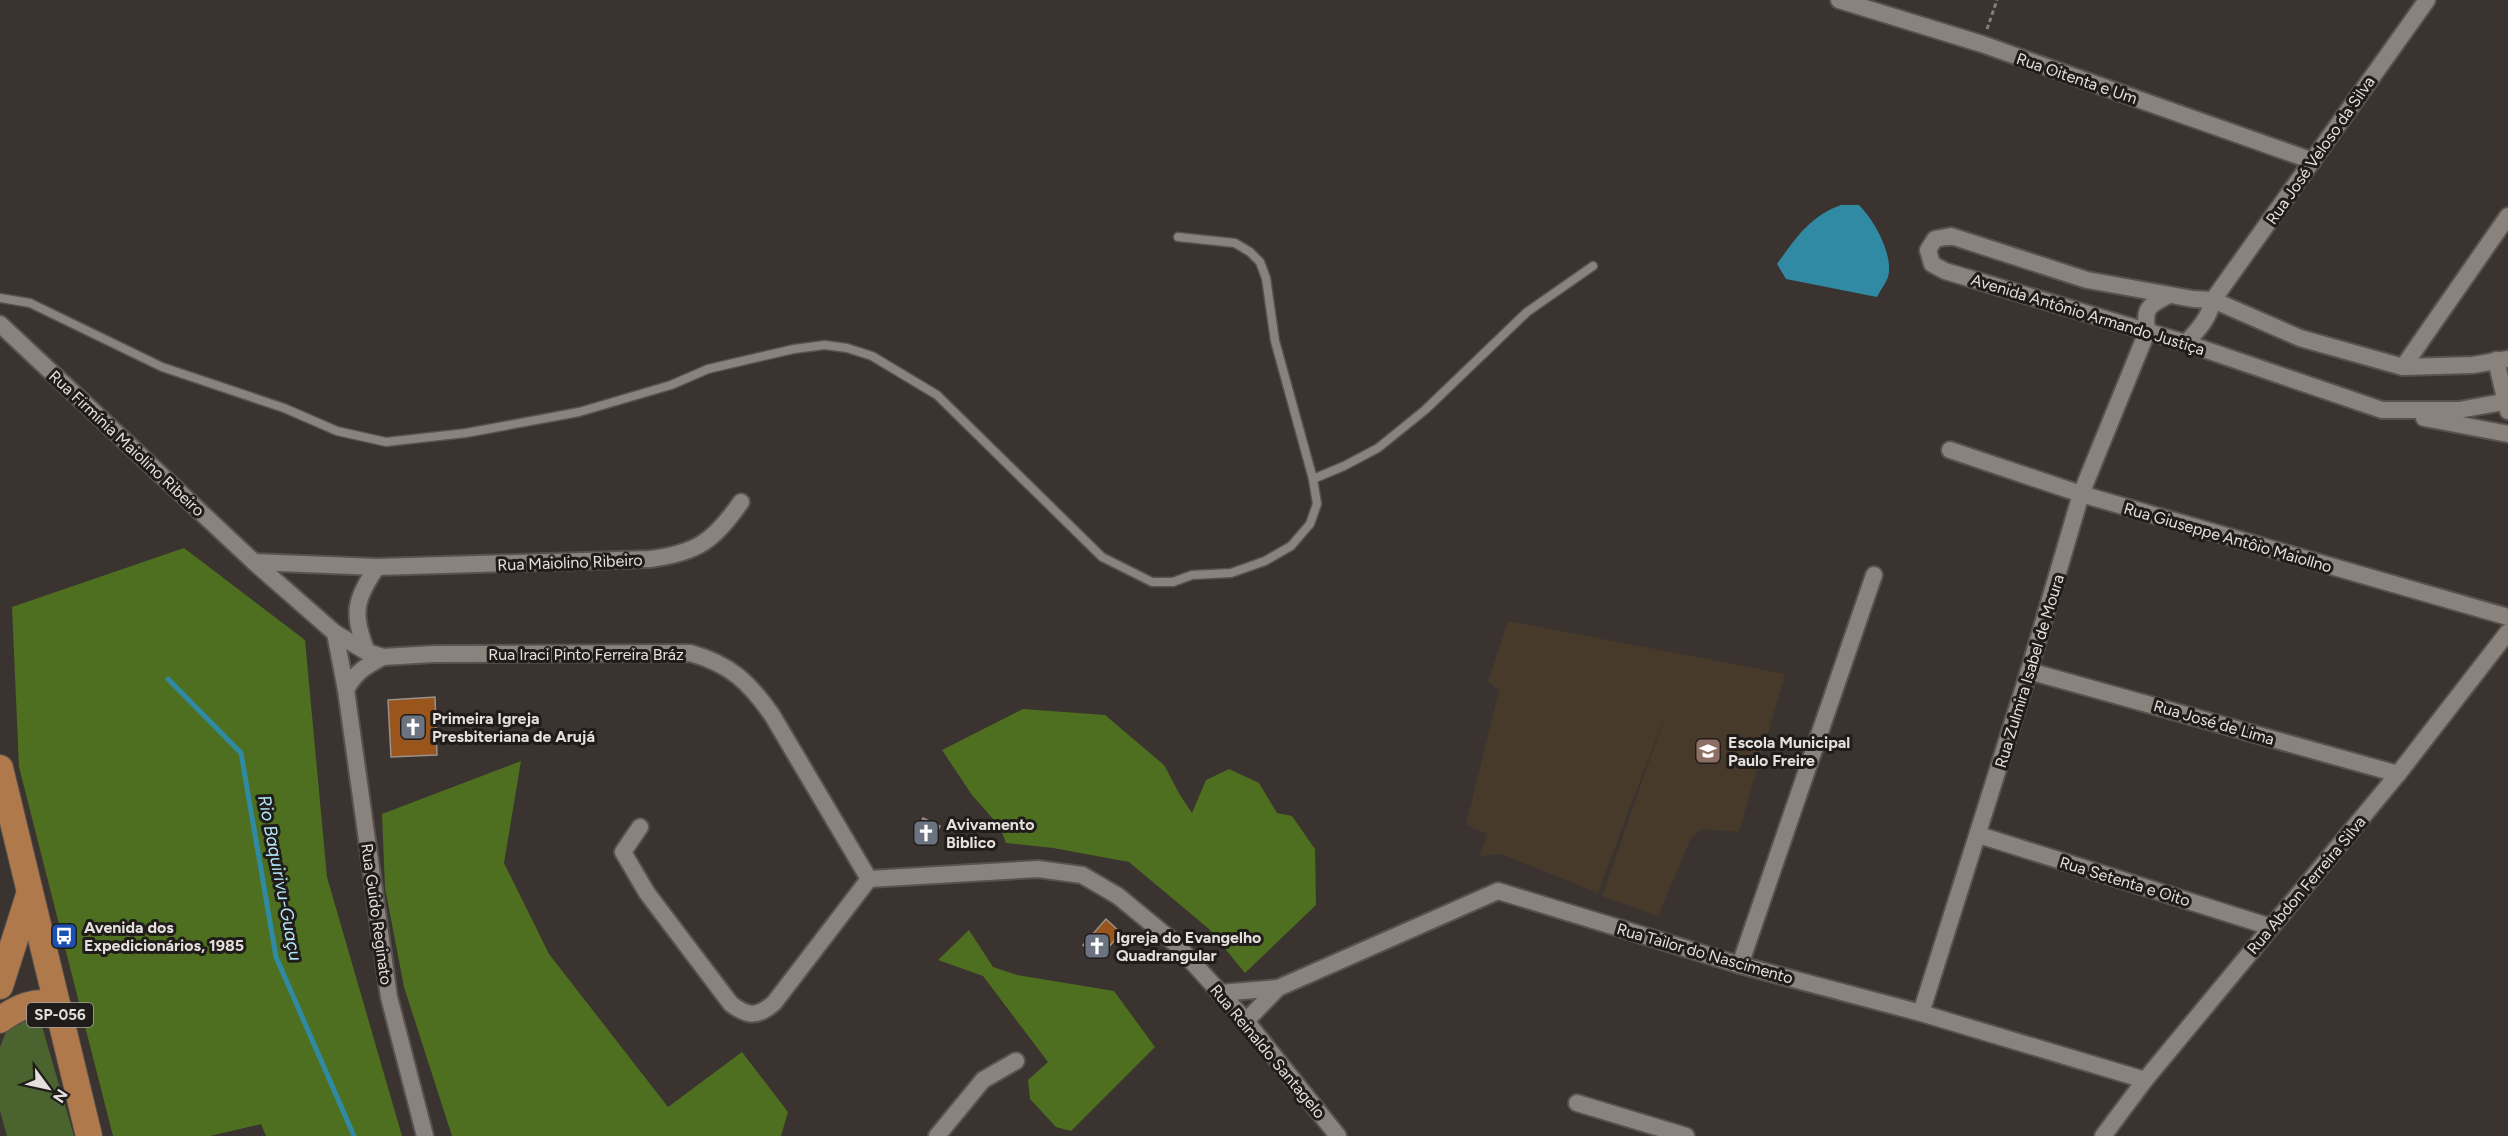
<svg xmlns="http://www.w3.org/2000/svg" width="2508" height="1136" viewBox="0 0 2508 1136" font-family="Figtree,sans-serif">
	<rect width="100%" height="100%" fill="#3a332f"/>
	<path fill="#473a2b" d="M 1508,621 L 1785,674 L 1739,832 L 1702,829 L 1691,838 L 1658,916 L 1602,896 L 1670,701 L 1598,893 L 1501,854 L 1480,856 L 1487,834 L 1466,825 L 1499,691 L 1488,682 Z"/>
	<path fill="#4b632f" d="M 25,1021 L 41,1023 L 74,1136 L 7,1136 L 0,1111 L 0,1047 L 6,1032 Z"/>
	<g fill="#4e6f20">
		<path d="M 184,548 L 305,640 L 327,877 L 402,1136 L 266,1136 L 261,1124 L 210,1136 L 113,1136 L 19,767 L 12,607 Z"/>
		<path d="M 1023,709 L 1105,715 L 1164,765 L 1180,795 L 1192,813 L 1206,780 L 1229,769 L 1259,783 L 1277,813 L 1292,816 L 1315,849 L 1316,905 L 1245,973 L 1209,929 L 1129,862 L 1053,848 L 1006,843 L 1000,827 L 972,795 L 942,750 Z"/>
		<path d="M 521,761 L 504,863 L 549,954 L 668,1107 L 742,1052 L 788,1112 L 781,1136 L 452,1136 L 404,987 L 385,888 L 382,814 Z"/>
		<path d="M 969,930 L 993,967 L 1017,975 L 1114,991 L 1155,1047 L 1071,1131 L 1056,1127 L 1030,1099 L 1028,1080 L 1048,1062 L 983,976 L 938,960 Z"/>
	</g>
	<path fill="#318aa4" d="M 1841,205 L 1859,205 C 1874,220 1894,255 1888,277 C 1886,283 1880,291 1877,297 L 1786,279 L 1777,264 C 1795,239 1810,216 1841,205 Z"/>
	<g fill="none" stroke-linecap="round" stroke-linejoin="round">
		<path stroke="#318aa4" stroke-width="5" d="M 168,679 L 241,753 L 276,957 L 354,1136"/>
	</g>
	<g fill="#9a551c" stroke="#98918c" stroke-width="1.5">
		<path d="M 435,697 L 437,755 L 391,757 L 388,700 Z"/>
		<path d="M 923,818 L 940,826 L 930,845 L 923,840 L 914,840 Z"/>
		<path d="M 1106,919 L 1121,933 L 1100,957 L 1083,945 Z"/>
	</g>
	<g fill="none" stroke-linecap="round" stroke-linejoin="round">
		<defs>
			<g id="lane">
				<path d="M 0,298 L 30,303 L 162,367 L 284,408 L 337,431 L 386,442 L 466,433 L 579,412 L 671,385 L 708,369 L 794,349 L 825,345 L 847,348 L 872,356 L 937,395 L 1102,557 L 1152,582 L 1173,582 L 1192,575 L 1231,573 L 1265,561 L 1291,546 L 1310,524 L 1317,504 L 1313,479 L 1275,341 L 1266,278 L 1260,262 L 1250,252 L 1235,243 L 1178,237"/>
				<path d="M 1313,479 L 1344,466 L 1378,448 L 1425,410 L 1527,312 L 1593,266"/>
			</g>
			<g id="street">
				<path d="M 1839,0 L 1982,44 L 2313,161"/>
				<path d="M 0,324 L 254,562 L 335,633 L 367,652 L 383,657 L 433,654 L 690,653 C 730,664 749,682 772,715 L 869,879"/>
				<path d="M 2186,343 C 2199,329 2209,318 2213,300 L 2427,0"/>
				<path d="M 2508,359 L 2473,365 L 2403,367 L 2300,338 L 2213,300 L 2193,299 L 2087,280 L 1951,236 L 1935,239 L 1928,250 L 1932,264 L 1945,271 L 2186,343 L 2382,410 L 2459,410 L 2508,401"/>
				<path d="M 2496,360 L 2508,411"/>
				<path d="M 2403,367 L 2508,216"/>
				<path d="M 2424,418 L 2508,434"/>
				<path d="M 1950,450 L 2081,494 L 2508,617"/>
				<path d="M 254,562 L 377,567 L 650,559 C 697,553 714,541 741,502"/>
				<path d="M 335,633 L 346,690 C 355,672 366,666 383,657"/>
				<path d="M 367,652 C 352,615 354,600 377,567"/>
				<path d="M 2029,671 L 2398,774"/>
				<path d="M 346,690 L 389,997 L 425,1136"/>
				<path d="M 640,827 L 623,852 L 647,893 L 731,1004 C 748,1017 758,1017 774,1003 L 869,879"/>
				<path d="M 1979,835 L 2271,927"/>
				<path d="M 869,879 L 1038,869 L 1082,875 L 1118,896 L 1175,943 L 1246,1021 L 1338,1136"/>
				<path d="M 1740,965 L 1874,575"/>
				<path d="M 1278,988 L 1498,891 L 1740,965 L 1921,1013 L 2145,1080"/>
				<path d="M 1220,993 L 1278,988 L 1246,1021"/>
				<path d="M 1921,1013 L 2029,671 L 2081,494 L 2147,332 C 2144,307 2148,306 2169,295"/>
				<path d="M 1577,1103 L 1686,1136"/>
				<path d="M 937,1136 L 983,1080 L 1016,1061"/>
				<path d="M 2103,1136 L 2145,1080 L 2398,774 L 2508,632"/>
			</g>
			<g id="primary">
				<path d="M 0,768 L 89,1136"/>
				<path d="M 0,986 L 29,895"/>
				<path d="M 0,1020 C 18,1007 35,999 57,1005"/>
			</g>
		</defs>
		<use href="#lane" stroke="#58524f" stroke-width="11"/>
		<use href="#street" stroke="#58524f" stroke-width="20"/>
		<use href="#primary" stroke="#58524f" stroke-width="28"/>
		<path stroke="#857e7b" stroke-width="3" stroke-dasharray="4.5 3" stroke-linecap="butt" d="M 1987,29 L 1997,0"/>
		<use href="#lane" stroke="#89827d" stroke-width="8"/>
		<use href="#street" stroke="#89827d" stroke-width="16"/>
		<use href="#primary" stroke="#af794c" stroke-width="26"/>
	</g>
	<defs>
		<symbol id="church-square" viewBox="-11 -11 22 22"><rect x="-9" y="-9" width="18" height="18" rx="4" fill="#6b7280" stroke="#1f1c1a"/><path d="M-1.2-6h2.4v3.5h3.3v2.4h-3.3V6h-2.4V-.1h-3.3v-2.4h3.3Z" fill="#fff"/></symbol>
		<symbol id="school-square" viewBox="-11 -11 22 22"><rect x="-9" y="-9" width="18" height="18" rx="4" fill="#8d6e63" stroke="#1f1c1a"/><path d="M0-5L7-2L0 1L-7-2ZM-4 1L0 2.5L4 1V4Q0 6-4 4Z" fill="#fff"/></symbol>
		<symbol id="bus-square" viewBox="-11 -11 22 22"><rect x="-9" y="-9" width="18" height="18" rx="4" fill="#1a4fb4" stroke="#1f1c1a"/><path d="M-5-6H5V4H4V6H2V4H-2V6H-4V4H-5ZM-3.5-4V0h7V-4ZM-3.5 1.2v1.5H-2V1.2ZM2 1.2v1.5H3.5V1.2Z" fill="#fff"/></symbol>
	</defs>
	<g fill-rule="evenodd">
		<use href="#church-square" x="398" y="712" width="30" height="30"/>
		<use href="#school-square" x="1693" y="736" width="30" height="30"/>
		<use href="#church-square" x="911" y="818" width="30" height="30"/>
		<use href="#bus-square" x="49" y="921" width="30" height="30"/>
		<use href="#church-square" x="1082" y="931" width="30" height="30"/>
	</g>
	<g text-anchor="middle" stroke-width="6" stroke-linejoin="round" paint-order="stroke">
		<rect fill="#1f1c1a" stroke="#aaa5a3" stroke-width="1.5" x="27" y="1003" width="66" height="24" rx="4.5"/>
		<g font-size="15" font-weight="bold" fill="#e5e0de">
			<text x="60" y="1020">SP-056</text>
		</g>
		<g font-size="16" fill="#e5e0de" stroke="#1f1c1a">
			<text transform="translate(2077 78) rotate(19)" y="6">Rua Oitenta e Um</text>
			<text transform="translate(2320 150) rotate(-55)" y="6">Rua José Veloso da Silva</text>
			<text transform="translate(2088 314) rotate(17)" y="6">Avenida Antônio Armando Justiça</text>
			<text transform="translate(127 443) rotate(43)" y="6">Rua Firmínia Maiolino Ribeiro</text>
			<text transform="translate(2228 537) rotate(16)" y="6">Rua Giuseppe Antôio Maiollno</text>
			<text transform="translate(570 562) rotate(-2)" y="6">Rua Maiolino Ribeiro</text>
			<text x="586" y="660">Rua Iraci Pinto Ferreira Bráz</text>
			<text transform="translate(2029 671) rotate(-73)" y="6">Rua Zulmira Isabel de Moura</text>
			<text transform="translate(2214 722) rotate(16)" y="6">Rua José de Lima</text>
			<text transform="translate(2125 881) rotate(17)" y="6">Rua Setenta e Oito</text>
			<text transform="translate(2306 885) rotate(-50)" y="6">Rua Abdon Ferreira Silva</text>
			<text transform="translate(377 914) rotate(82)" y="6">Rua Guido Reginato</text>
			<text transform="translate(1705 953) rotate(16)" y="6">Rua Tailor do Nascimento</text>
			<text transform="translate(1268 1051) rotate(50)" y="6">Rua Reinaldo Santagelo</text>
		</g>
		<g font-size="16" font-weight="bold" fill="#e5e0de" stroke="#1f1c1a" text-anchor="start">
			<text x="432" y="724">Primeira Igreja<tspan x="432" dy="18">Presbiteriana de Arujá</tspan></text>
			<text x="1728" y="748">Escola Municipal<tspan x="1728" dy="18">Paulo Freire</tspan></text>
			<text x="946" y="830">Avivamento<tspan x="946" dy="18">Biblico</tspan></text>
			<text x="84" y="933">Avenida dos<tspan x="84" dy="18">Expedicionários, 1985</tspan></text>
			<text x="1116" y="943">Igreja do Evangelho<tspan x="1116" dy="18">Quadrangular</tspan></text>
		</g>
		<g font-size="18" font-style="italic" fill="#b4e7f8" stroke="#1f1c1a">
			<text transform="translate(280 878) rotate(79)" y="6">Rio Baquirivu-Guaçu</text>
		</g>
	</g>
	<g transform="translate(48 1088) rotate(123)" stroke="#1f1c1a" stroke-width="4.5" paint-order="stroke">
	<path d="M0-4.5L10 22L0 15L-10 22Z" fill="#e5e0de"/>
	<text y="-9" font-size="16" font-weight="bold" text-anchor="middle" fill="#e5e0de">N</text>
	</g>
</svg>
